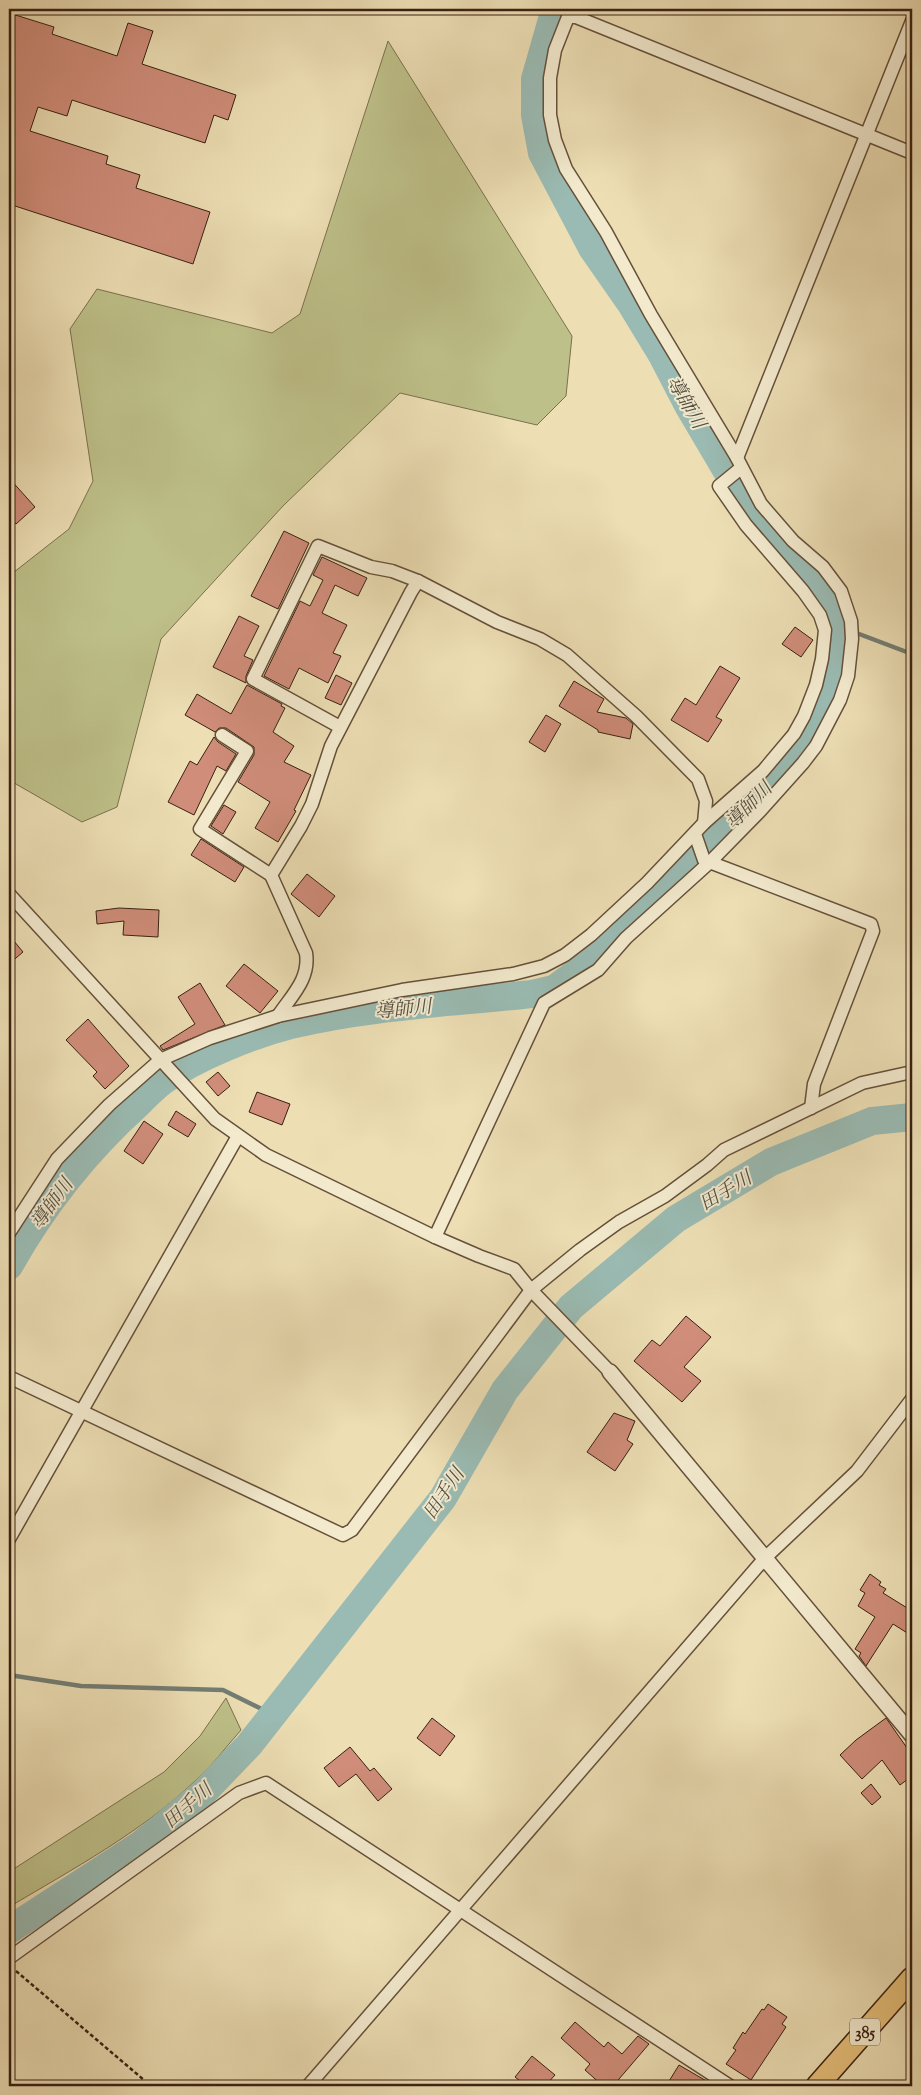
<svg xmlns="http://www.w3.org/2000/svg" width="921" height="2095" viewBox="0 0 921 2095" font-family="'Sorts Mill Goudy','Noto Serif JP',serif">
	<rect width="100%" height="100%" fill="#eddeb4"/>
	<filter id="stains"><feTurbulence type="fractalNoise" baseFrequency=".004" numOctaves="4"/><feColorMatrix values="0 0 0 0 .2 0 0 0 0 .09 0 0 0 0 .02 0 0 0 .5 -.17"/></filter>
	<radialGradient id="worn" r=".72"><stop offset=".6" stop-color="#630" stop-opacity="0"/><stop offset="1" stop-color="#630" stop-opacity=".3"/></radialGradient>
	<g fill="#bec089" stroke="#7b704e">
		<path d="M 388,41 L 572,336 L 566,396 L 537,425 L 400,393 L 283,506 L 161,639 L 117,807 L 82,822 L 9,780 L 9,576 L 69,529 L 93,481 L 70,329 L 97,289 L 272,333 L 300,314 Z"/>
		<path d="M 226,1698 L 241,1730 C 226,1747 212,1766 195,1781 C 140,1833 73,1869 9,1907 L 9,1872 L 164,1772 L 200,1736 Z"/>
	</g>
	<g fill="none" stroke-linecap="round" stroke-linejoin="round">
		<g stroke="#737d73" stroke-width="4.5">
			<path d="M 838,626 L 912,654"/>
			<path d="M 9,1675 L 81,1686 L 223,1690 L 274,1715"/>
		</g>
		<g stroke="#9abbb3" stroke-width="28">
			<path d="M 9,1266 C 42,1207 87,1150 138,1104 C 146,1096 154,1088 163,1081 C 196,1057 252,1035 291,1025 C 370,1006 451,1003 532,994 L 554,989 L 591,962 L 671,880 L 711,843 L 739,810 L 786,765 L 811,735 L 826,707 L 836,684 L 839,660 L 838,626 L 819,592 L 775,546 L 745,502 L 689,407 L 662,355 L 631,304 L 592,248 L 542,153 L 535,115 L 535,79 L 555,9"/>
			<path d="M 9,1930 L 140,1845 L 201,1795 L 249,1745 L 443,1498 L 505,1390 L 571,1307 L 676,1219 L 771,1162 L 872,1121 L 912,1117"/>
		</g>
	</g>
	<g fill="#d08d7a" stroke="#382112">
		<path d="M 9,13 L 54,27 L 52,34 L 117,56 L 128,23 L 153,31 L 142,64 L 236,95 L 228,120 L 214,115 L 205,143 L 72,100 L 67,116 L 38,107 L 30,131 L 108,156 L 106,164 L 140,175 L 136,188 L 210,212 L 193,264 L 9,204 L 9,169 L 13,155 L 9,154 Z"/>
		<path d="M 9,478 L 35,507 L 16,524 L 9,516 Z"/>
		<path d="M 284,531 L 309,543 L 278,609 L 251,596 Z"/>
		<path d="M 322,557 L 367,578 L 358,596 L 335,585 L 322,613 L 347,625 L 333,653 L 341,656 L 328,683 L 299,668 L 289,689 L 264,676 L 300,601 L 310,606 L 323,580 L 313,575 Z"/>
		<path d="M 239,616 L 259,626 L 244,656 L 253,660 L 246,676 L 246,683 L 213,667 Z"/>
		<path d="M 795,627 L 813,640 L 801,657 L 782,644 Z"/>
		<path d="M 720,666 L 740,678 L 716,717 L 722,720 L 708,742 L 671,720 L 685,698 L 696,705 Z"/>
		<path d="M 336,675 L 352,683 L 341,705 L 325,698 Z"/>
		<path d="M 574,681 L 604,699 L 597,712 L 626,718 L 633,724 L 630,739 L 598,732 L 598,730 L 559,706 Z"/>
		<path d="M 247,685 L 282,704 L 281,706 L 285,708 L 273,732 L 294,746 L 284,762 L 311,775 L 294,810 L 296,811 L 278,842 L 255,828 L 270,802 L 238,782 L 254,755 L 254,747 L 226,728 L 219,728 L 215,732 L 185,715 L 197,694 L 231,714 Z"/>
		<path d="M 546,715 L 561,724 L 545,752 L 529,742 Z"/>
		<path d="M 214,737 L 218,742 L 236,754 L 226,771 L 217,766 L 194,815 L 168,802 L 190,761 L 197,765 Z"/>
		<path d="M 224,805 L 236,812 L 223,834 L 211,826 Z"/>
		<path d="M 201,839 L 244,867 L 235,882 L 191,855 Z"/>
		<path d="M 307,874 L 335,896 L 319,917 L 291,894 Z"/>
		<path d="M 119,908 L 159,910 L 158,937 L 123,935 L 124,921 L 97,924 L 96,911 Z"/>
		<path d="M 9,935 L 23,952 L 9,964 Z"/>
		<path d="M 244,964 L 278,991 L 260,1013 L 226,986 Z"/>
		<path d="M 200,983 L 225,1025 L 163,1050 L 160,1046 L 195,1024 L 178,997 Z"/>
		<path d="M 88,1019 L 129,1066 L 105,1089 L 93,1076 L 97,1072 L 66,1040 Z"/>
		<path d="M 218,1072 L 230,1086 L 218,1096 L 206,1082 Z"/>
		<path d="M 257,1092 L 290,1104 L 282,1125 L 249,1112 Z"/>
		<path d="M 176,1111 L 196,1124 L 188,1137 L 168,1125 Z"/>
		<path d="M 144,1121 L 163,1134 L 143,1164 L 124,1151 Z"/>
		<path d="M 686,1316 L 711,1337 L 684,1367 L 701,1381 L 682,1402 L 634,1361 L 652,1340 L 660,1346 Z"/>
		<path d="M 614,1413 L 635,1421 L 627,1440 L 633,1444 L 615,1471 L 587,1452 Z"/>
		<path d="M 870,1574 L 881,1582 L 879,1585 L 886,1589 L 883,1593 L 912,1611 L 912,1636 L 893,1624 L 866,1666 L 859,1656 L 861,1653 L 855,1649 L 875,1617 L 858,1606 L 865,1593 L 860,1590 Z"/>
		<path d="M 432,1718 L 455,1736 L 440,1756 L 417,1738 Z"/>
		<path d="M 886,1718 L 912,1755 L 912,1776 L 900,1785 L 882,1760 L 862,1779 L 840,1755 L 856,1740 Z"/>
		<path d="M 350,1747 L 370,1771 L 374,1768 L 392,1789 L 378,1801 L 356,1774 L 339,1787 L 324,1768 Z"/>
		<path d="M 871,1784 L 881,1797 L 872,1805 L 861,1793 Z"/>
		<path d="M 768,2004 L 787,2017 L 782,2024 L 786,2027 L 751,2080 L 726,2064 L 736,2050 L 733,2048 L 743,2032 L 745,2034 L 762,2009 L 764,2010 Z"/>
		<path d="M 575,2022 L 604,2047 L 608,2042 L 622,2054 L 638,2036 L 649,2044 L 613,2086 L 603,2086 L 585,2070 L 590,2064 L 561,2038 Z"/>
		<path d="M 532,2056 L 555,2075 L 545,2086 L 526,2086 L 515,2077 Z"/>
		<path d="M 679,2065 L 715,2086 L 666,2086 Z"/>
	</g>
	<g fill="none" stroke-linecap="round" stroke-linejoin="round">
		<defs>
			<g id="minor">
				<path d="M 737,458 L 912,21"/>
				<path d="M 340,727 L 253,679 L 318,546 L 371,567 L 392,571 L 418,581 L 497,622 L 540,639 L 567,655 L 636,716 L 698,779 L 706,801 L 704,823"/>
				<path d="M 222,735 L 247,751 L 200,829 L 271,875"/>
				<path d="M 695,834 L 704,860 L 871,924 L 873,931 L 814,1084 L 811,1108"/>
				<path d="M 9,894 L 215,1119 L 266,1155 L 435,1237 L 479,1256 L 514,1269 L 531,1290 L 610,1372"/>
				<path d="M 278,1016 C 292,995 310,979 306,953 L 271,875 L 301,826 L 312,804 L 331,746 L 411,592 L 418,581"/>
				<path d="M 9,1233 L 57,1159 L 109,1105 L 160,1060 L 210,1038 L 278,1016 L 402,990 L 513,974 L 544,966 L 565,955 L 591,935 L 647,883 L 704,823 L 763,771 L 794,734 L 804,716 L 816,685 L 822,659 L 825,630 L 820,615 L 803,591 L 746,525 L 719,486 L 741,468"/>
				<path d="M 435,1237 L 544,1003 L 598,970 L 626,938 L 710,862 L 760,811 L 803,763 L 816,746 L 840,700 L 848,676 L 852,639 L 851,621 L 841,591 L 823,567 L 793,541 L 761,504 L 737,458 L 651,315 L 606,232 L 566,169 L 555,140 L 550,115 L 550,78 L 555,50 L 568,17 L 576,17 L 912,153"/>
				<path d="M 9,1377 L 343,1535 L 352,1530 L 531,1290 L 580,1250 L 619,1222 L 665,1196 L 707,1165 L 724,1150 L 862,1083 L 912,1072"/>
				<path d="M 9,1539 L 238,1136"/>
				<path d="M 9,1958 L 239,1793 L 266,1783 L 730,2086"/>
				<path d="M 308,2086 L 765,1558 L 857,1471 L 912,1399"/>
			</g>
			<path id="tertiary" d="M 610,1372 L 912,1735"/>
			<path id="trunk" d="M 817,2086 L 912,1978"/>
		</defs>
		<use href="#minor" stroke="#65503a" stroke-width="15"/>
		<use href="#tertiary" stroke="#65503a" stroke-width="18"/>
		<use href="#trunk" stroke="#382112" stroke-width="24"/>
		<path stroke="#382112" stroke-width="2.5" stroke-dasharray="4 2.5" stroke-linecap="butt" d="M 16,1971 L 151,2086"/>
		<use href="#minor" stroke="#f3eace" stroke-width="12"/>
		<use href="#tertiary" stroke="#f3eace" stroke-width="15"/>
		<use href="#trunk" stroke="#e6bf7a" stroke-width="21"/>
	</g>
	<g text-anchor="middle" stroke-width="4" stroke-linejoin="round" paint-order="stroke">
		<rect fill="#f3eace" stroke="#705d4a" stroke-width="1" x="850" y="2018.5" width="30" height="27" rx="4"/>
		<g font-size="16" font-weight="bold" fill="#382112">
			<text x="865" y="2038">385</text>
		</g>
		<g font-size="19" font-style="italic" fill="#554f42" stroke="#f3eace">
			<text transform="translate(687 402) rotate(60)" y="7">導師川</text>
			<text transform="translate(748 805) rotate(-46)" y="7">導師川</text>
			<text transform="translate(403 1008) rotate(-6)" y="7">導師川</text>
			<text transform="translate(725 1190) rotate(-31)" y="7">田手川</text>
			<text transform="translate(51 1203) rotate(-54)" y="7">導師川</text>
			<text transform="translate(443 1493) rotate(-56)" y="7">田手川</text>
			<text transform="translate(187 1805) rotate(-41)" y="7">田手川</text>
		</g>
	</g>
	<rect width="921" height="2095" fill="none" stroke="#eddeb4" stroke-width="30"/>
	<rect x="10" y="10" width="901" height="2075" fill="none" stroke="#382112" stroke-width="2.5"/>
	<rect x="15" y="15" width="891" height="2065" fill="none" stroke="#382112"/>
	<rect width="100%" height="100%" filter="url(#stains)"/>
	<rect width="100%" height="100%" fill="url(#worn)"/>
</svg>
